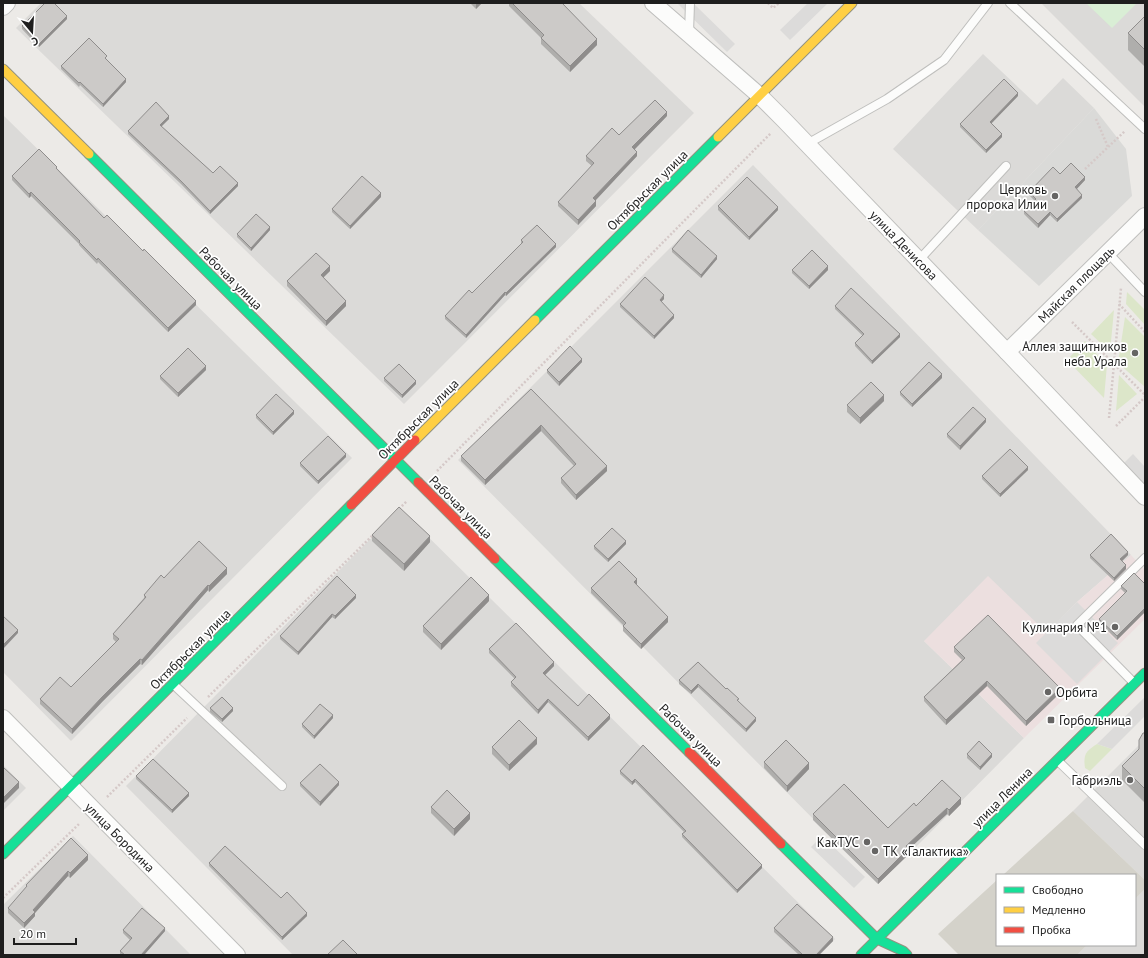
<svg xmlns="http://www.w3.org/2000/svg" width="1148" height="958" viewBox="0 0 1148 958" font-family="'PT Sans',sans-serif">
	<rect width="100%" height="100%" fill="#eceae7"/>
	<g fill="#dbdad8">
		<path d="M 41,3 L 579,3 L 694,113 L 404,404 L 16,28 Z"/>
		<path d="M 1041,3 L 1145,3 L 1145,107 Z"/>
		<path d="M 983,54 L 1037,105 L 1063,78 L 1094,108 L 978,230 L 893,149 Z"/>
		<path d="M 3,115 L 352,458 L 71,741 L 3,672 Z"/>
		<path d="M 753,165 L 1131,555 L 1077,602 L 1047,633 L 924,641 L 1024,738 L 909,854 L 868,813 L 837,843 L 458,460 Z"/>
		<path d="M 400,509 L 835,939 L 820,955 L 293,955 L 126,786 Z"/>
		<path d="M 1145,739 L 1145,880 L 1073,811 Z"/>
		<path d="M 3,765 L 26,788 L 3,811 Z"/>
		<path d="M 73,836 L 191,955 L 3,955 L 3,905 Z"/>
		<path d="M 1145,889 L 1145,955 L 1077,955 L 1087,945 L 1135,945 L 1135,899 Z"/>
	</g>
	<path fill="#ecdfdf" d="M 1131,555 L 1145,570 L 1145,619 L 1024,738 L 924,641 L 988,576 L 1047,633 L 1077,602 Z"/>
	<path fill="#dadad8" d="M 1094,108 L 1126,149 L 1132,196 L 1039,286 L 978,230 Z"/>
	<g fill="#d4d2ca">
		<path d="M 1073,811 L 1145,880 L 1145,889 L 1135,899 L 1135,875 L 1003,875 Z"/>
		<path d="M 997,880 L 997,945 L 1087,945 L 1077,955 L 959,955 L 938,934 Z"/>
	</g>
	<g fill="#dce6c9">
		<path d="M 1127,292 L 1145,310 L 1145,325 L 1126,304 Z"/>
		<path d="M 1114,310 L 1110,352 L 1091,334 Z"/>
		<path d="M 1125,317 L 1145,337 L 1145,387 L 1118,363 Z"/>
		<path d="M 1085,341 L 1107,365 L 1104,398 L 1067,360 Z"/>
		<path d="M 1119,375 L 1137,394 L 1116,411 Z"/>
		<path d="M 1097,744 L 1112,749 L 1090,771 L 1085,768 C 1083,754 1086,751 1097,744 Z"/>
	</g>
	<path fill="#d9eed5" d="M 1086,3 L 1137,3 L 1112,28 Z"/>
	<g fill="#dcdbda">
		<path d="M 677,3 L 693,3 L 735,44 L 727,52 Z"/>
		<path d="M 808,3 L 828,3 L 790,40 L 780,30 Z"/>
		<path d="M 1133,454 L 1145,467 L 1145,484 L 1124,463 Z"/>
		<path d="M 1077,602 L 1118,643 L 1077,684 L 1036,643 Z"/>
		<path d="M 1145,697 L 1145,716 L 1112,749 L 1097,744 Z"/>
		<path d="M 822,836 L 865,877 L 854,888 L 811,847 Z"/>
	</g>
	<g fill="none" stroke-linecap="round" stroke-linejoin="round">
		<defs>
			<g id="lane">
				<path d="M 1010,3 L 1145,129"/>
				<path d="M 689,33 L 690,3"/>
				<path d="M 807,144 L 887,99 L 944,60 L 988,3"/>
				<path d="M 1108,253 L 1145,292"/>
				<path d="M 919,260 L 1006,166"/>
				<path d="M 1134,683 L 1077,625 L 1145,558"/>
				<path d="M 174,685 L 282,786"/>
				<path d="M 1058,761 L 1145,845"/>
			</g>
			<g id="street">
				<path d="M 653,3 L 760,96 L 784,120 L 1007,352 L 1145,497"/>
				<path d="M 3,7 L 7,3"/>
				<path d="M 1007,352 L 1145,216"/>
				<path d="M 3,718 L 237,955"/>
			</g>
			<g id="fast">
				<path d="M 89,154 L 418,482"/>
				<path d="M 535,320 L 718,137"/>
				<path d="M 495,559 L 689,752"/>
				<path d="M 781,844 L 877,939 L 903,951 L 907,955"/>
				<path d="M 3,854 L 351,505"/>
				<path d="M 861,955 L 1145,673"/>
			</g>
			<g id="slow">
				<path d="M 3,69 L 89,154"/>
				<path d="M 718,137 L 852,3"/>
				<path d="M 415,440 L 535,320"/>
			</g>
			<g id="jam">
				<path d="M 418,482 L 495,559"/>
				<path d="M 351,505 L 415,440"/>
				<path d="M 689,752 L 781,844"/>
			</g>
		</defs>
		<use href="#lane" stroke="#bfbfbd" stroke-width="10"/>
		<use href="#street" stroke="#bfbfbd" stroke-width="18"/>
		<use href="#fast" stroke="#939381" stroke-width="11"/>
		<use href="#slow" stroke="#939381" stroke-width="11"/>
		<use href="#jam" stroke="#939381" stroke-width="11"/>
		<g stroke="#d5c9c8" stroke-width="2.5" stroke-dasharray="2 2" stroke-linecap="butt">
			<path d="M 768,3 L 773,8 L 779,3"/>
			<path d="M 1096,119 L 1108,147"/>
			<path d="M 1085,169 L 1125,131"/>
			<path d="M 1119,304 L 1145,332"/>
			<path d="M 1072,322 L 1145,395"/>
			<path d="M 1109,418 L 1121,288"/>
			<path d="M 1116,426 L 1145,397"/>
			<path d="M 437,471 L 771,133"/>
			<path d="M 399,509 L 407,501"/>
			<path d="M 208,697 L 374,534"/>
			<path d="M 107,797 L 187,718"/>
			<path d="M 3,898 L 80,823"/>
		</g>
		<use href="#lane" stroke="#fcfcfb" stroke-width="8"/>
		<use href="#street" stroke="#fcfcfb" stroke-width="16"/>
		<use href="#fast" stroke="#16e098" stroke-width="9"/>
		<use href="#slow" stroke="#ffcf43" stroke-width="9"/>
		<use href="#jam" stroke="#f24e42" stroke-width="9"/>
	</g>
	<g fill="#afaeac">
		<path d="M 470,3 L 482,3 L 476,9 Z"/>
		<path d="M 509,3 L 562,3 L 597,45 L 570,72 L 541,44 L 541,38 L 509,6 Z"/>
		<path d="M 1145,16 L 1145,67 L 1128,50 L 1128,33 Z"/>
		<path d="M 67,19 L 39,47 L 22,29 L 22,26 Z"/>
		<path d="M 107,60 L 126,82 L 103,107 L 80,85 L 79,87 L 61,69 L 61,66 Z"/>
		<path d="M 1018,96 L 991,123 L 1002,137 L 986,153 L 960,127 L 960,124 Z"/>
		<path d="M 667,116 L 635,149 L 637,156 L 595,201 L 596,206 L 578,225 L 558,206 L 558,202 L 592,166 L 586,161 L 586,156 L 619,135 Z"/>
		<path d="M 169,119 L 161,126 L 213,173 L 238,186 L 210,214 L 181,184 L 128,134 L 128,131 Z"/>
		<path d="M 57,169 L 104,218 L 196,305 L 168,332 L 98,262 L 97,264 L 79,245 L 79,244 L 31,196 L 29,198 L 12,180 L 12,176 Z"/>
		<path d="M 1060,174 L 1085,180 L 1076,189 L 1082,198 L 1057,222 L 1050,215 L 1038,228 L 1024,214 L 1024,211 L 1034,200 L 1029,195 L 1029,192 Z"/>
		<path d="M 381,197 L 350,229 L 332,212 L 332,209 Z"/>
		<path d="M 718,206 L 778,210 L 749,240 L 718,210 Z"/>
		<path d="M 270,230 L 251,251 L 237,237 L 237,234 Z"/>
		<path d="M 521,240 L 556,247 L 506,296 L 505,295 L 466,338 L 445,319 L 445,316 L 472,293 L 521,244 Z"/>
		<path d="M 672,249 L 717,259 L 701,278 L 672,252 Z"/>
		<path d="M 792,270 L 828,270 L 809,289 L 792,273 Z"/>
		<path d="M 330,271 L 323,277 L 346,306 L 326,326 L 287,286 L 287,281 Z"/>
		<path d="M 664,299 L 661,302 L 674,318 L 654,339 L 620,307 L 620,304 Z"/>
		<path d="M 835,306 L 900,337 L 872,364 L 855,346 L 855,343 L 863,336 L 835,309 Z"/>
		<path d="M 582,362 L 559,386 L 547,373 L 547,370 Z"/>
		<path d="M 206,370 L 178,397 L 160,379 L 160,376 Z"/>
		<path d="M 384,378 L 416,384 L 402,398 L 384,381 Z"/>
		<path d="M 942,378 L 912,407 L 900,395 L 900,392 Z"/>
		<path d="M 531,389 L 607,471 L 576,500 L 561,483 L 561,478 L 574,466 L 541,431 L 485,485 L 461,461 L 461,456 Z"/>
		<path d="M 884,401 L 860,424 L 847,412 L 847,405 Z"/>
		<path d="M 294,414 L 273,435 L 256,418 L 256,415 Z"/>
		<path d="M 986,422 L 960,450 L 947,437 L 947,434 Z"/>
		<path d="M 346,457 L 318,484 L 300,466 L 300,463 Z"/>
		<path d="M 1028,470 L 1000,497 L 982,479 L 982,476 Z"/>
		<path d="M 372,535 L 430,542 L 404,571 L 372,541 Z"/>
		<path d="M 626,544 L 608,562 L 594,549 L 594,546 Z"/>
		<path d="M 1090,555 L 1128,555 L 1122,561 L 1126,569 L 1114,581 L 1090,558 Z"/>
		<path d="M 227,574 L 209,592 L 208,590 L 142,665 L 140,664 L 102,702 L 72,734 L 40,704 L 40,699 L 71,687 L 116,642 L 113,639 L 113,634 L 144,598 L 144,595 L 164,578 Z"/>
		<path d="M 636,584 L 668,622 L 641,649 L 623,631 L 623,626 L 624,626 L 591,593 L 591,588 L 637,584 Z"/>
		<path d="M 1145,584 L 1145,612 L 1117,640 L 1099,622 L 1099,619 L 1125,593 L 1121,589 L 1121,586 Z"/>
		<path d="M 356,598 L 335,619 L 332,617 L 298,655 L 280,639 L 280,636 Z"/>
		<path d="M 489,601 L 441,650 L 423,632 L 423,626 Z"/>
		<path d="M 954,647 L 1060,693 L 1026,726 L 987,686 L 946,725 L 924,701 L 924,697 L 962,660 L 954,652 Z"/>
		<path d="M 489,649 L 554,666 L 545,675 L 578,706 L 610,719 L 588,741 L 548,702 L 538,714 L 511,686 L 511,682 L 515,679 L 489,653 Z"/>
		<path d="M 698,662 L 739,702 L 756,721 L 746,732 L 698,687 L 691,694 L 679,684 L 679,680 Z"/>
		<path d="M 210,708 L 233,711 L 222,722 L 210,712 Z"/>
		<path d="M 333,718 L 314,739 L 302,727 L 302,724 Z"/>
		<path d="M 1145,733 L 1145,803 L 1122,780 L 1122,766 L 1139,749 Z"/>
		<path d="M 537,744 L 509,771 L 492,754 L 492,747 Z"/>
		<path d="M 643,745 L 762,868 L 737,893 L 682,837 L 682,834 L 684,832 L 635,782 L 632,785 L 620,774 L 620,771 Z"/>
		<path d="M 967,754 L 992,757 L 980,770 L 967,758 Z"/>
		<path d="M 764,762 L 809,769 L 787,792 L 764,768 Z"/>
		<path d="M 136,776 L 189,796 L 172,813 L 136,779 Z"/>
		<path d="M 300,783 L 339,785 L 320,806 L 300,786 Z"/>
		<path d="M 961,804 L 949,816 L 947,814 L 909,849 L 909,854 L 878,884 L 813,820 L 813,814 L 888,828 L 916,806 Z"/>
		<path d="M 431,807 L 470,819 L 454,836 L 431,813 Z"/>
		<path d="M 88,860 L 70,878 L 68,876 L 35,913 L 35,916 L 24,928 L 8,913 L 8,908 L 26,888 L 26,885 Z"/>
		<path d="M 209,863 L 281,898 L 307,916 L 282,940 L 209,866 Z"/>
		<path d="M 774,928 L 833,941 L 819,955 L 799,955 L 774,932 Z"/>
		<path d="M 123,930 L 165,931 L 144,955 L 121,955 L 120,954 L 120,951 L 130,940 L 123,933 Z"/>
	</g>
	<g fill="#8f8d8c">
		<path d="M 476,3 L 482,3 L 476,9 Z"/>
		<path d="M 67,16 L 67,19 L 39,47 L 39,44 Z"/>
		<path d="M 597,39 L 597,45 L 570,72 L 570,66 Z"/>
		<path d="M 126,79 L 126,82 L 103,107 L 103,104 Z"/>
		<path d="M 1018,93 L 1018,96 L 990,125 L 990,122 Z"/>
		<path d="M 667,112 L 667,116 L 632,152 L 632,147 Z"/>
		<path d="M 169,116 L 169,119 L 160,128 L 160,125 Z"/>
		<path d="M 1002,134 L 1002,137 L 986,153 L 986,150 Z"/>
		<path d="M 637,152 L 637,156 L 593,203 L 593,198 Z"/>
		<path d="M 1085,177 L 1085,180 L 1075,191 L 1075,187 Z"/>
		<path d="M 238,183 L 238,186 L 210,214 L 210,211 Z"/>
		<path d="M 31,192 L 31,196 L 29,198 L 29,194 Z"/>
		<path d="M 381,193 L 381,197 L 350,229 L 350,226 Z"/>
		<path d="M 1082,195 L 1082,198 L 1057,222 L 1057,219 Z"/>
		<path d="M 596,201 L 596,206 L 578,225 L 578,220 Z"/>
		<path d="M 778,207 L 778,210 L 749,240 L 749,237 Z"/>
		<path d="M 1050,212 L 1050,215 L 1038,228 L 1038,224 Z"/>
		<path d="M 270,227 L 270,230 L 251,251 L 251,248 Z"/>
		<path d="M 556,244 L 556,247 L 506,296 L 506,293 Z"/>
		<path d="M 717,256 L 717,259 L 701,278 L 701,275 Z"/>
		<path d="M 330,266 L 330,271 L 321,280 L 321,275 Z"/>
		<path d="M 828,266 L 828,270 L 809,289 L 809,286 Z"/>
		<path d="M 505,292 L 505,295 L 466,338 L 466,335 Z"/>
		<path d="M 664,295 L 664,299 L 660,303 L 660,300 Z"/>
		<path d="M 196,301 L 196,305 L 168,332 L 168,328 Z"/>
		<path d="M 346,301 L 346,306 L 326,326 L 326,321 Z"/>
		<path d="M 674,315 L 674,318 L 654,339 L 654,336 Z"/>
		<path d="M 900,334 L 900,337 L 872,364 L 872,361 Z"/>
		<path d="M 582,359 L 582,362 L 559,386 L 559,382 Z"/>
		<path d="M 206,366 L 206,370 L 178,397 L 178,393 Z"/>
		<path d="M 942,374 L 942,378 L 912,407 L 912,404 Z"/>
		<path d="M 416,381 L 416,384 L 402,398 L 402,395 Z"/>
		<path d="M 884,395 L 884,401 L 860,424 L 860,418 Z"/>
		<path d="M 294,411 L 294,414 L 273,435 L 273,432 Z"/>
		<path d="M 986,419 L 986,422 L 960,450 L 960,446 Z"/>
		<path d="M 541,425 L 541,431 L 485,485 L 485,480 Z"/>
		<path d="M 346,454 L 346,457 L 318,484 L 318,481 Z"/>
		<path d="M 607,466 L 607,471 L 576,500 L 576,495 Z"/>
		<path d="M 1028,467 L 1028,470 L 1000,497 L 1000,494 Z"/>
		<path d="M 430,536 L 430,542 L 404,571 L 404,564 Z"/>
		<path d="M 626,541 L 626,544 L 608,562 L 608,559 Z"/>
		<path d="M 1128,552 L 1128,555 L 1120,563 L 1120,559 Z"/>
		<path d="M 1126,565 L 1126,569 L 1114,581 L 1114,578 Z"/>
		<path d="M 227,568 L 227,574 L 209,592 L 209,586 Z"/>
		<path d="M 637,579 L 637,584 L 634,587 L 634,582 Z"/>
		<path d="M 208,585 L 208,590 L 142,665 L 142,660 Z"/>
		<path d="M 356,595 L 356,598 L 335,619 L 335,616 Z"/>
		<path d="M 489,595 L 489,601 L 441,650 L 441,644 Z"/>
		<path d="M 1145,608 L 1145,612 L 1117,640 L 1117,636 Z"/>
		<path d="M 332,614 L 332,617 L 298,655 L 298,652 Z"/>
		<path d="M 668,617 L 668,622 L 641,649 L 641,644 Z"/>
		<path d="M 18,630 L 18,633 L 3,649 L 3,645 Z"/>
		<path d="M 140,659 L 140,664 L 102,702 L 72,734 L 72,729 L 102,697 Z"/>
		<path d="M 554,662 L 554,666 L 543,677 L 543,673 Z"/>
		<path d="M 987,681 L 987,686 L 946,725 L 946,720 Z"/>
		<path d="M 698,684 L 698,687 L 691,694 L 691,691 Z"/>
		<path d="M 1060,688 L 1060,693 L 1026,726 L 1026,721 Z"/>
		<path d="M 548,699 L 548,702 L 538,714 L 538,710 Z"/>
		<path d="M 233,708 L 233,711 L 222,722 L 222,719 Z"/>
		<path d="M 333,715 L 333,718 L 314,739 L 314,736 Z"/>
		<path d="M 610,715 L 610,719 L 588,741 L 588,737 Z"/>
		<path d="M 756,718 L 756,721 L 746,732 L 746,729 Z"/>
		<path d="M 537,738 L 537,744 L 509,771 L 509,765 Z"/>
		<path d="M 992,754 L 992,757 L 980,770 L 980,767 Z"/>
		<path d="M 809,763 L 809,769 L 787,792 L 787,786 Z"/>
		<path d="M 635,779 L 635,782 L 632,785 L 632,782 Z"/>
		<path d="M 19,782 L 19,788 L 3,804 L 3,798 Z"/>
		<path d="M 339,782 L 339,785 L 320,806 L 320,802 Z"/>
		<path d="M 189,793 L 189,796 L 172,813 L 172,810 Z"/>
		<path d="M 961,798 L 961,804 L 949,816 L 949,810 Z"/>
		<path d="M 947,808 L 947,814 L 909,849 L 909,854 L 878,884 L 878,879 L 906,846 Z"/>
		<path d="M 470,813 L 470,819 L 454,836 L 454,829 Z"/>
		<path d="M 88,855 L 88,860 L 70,878 L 70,873 Z"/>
		<path d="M 762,865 L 762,868 L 737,893 L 737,890 Z"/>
		<path d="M 68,871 L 68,876 L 35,913 L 35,916 L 24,928 L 24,923 L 33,910 Z"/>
		<path d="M 307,913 L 307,916 L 282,940 L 282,937 Z"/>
		<path d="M 165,928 L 165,931 L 144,955 L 141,955 Z"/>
		<path d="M 833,937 L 833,941 L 819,955 L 816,955 Z"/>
	</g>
	<g fill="#cccac8" stroke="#8f8d8c">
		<path d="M 45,3 L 54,3 L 67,16 L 39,44 L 22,26 Z"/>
		<path d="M 512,3 L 562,3 L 597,39 L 570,66 L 541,38 L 544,35 Z"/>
		<path d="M 1145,16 L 1145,50 L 1128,33 Z"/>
		<path d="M 89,38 L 107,56 L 105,58 L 126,79 L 103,104 L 80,82 L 79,83 L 61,66 Z"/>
		<path d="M 1004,79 L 1018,93 L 990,122 L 1002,134 L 986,150 L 960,124 Z"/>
		<path d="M 655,100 L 667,112 L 632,147 L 637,152 L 593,198 L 596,201 L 578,220 L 558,202 L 594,163 L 586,156 L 612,128 L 619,135 Z"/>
		<path d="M 156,102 L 169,116 L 160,125 L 213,173 L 220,166 L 238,183 L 210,211 L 181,181 L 128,131 Z"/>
		<path d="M 39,149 L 57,167 L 56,168 L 104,218 L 107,215 L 143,251 L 144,249 L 196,301 L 168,328 L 98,258 L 97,260 L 79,242 L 80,241 L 31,192 L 29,194 L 12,176 Z"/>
		<path d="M 1071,163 L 1085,177 L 1075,187 L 1082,195 L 1057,219 L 1050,212 L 1038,224 L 1024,211 L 1036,199 L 1029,192 L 1053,167 L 1060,174 Z"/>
		<path d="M 362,176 L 381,193 L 350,226 L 332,209 Z"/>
		<path d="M 747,177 L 778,207 L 749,237 L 718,206 Z"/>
		<path d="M 256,214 L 270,227 L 251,248 L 237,234 Z"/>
		<path d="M 537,225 L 556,244 L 506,293 L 505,292 L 466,335 L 445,316 L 469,290 L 472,293 L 523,242 L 521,240 Z"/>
		<path d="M 688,230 L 717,256 L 701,275 L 672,249 Z"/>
		<path d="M 812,250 L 828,266 L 809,286 L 792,270 Z"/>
		<path d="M 316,253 L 330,266 L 321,275 L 346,301 L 326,321 L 287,281 Z"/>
		<path d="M 645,277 L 664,295 L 660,300 L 674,315 L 654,336 L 620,304 Z"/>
		<path d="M 851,288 L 900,334 L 872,361 L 855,343 L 864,334 L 835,306 Z"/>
		<path d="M 570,346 L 582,359 L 559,382 L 547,370 Z"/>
		<path d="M 188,348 L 206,366 L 178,393 L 160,376 Z"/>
		<path d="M 929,362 L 942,374 L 912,404 L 900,392 Z"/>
		<path d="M 399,364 L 416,381 L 402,395 L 384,378 Z"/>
		<path d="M 871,382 L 884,395 L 860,418 L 847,405 Z"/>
		<path d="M 531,389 L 607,466 L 576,495 L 561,478 L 576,464 L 541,425 L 485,480 L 461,456 Z"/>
		<path d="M 276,394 L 294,411 L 273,432 L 256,415 Z"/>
		<path d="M 973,407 L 986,419 L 960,446 L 947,434 Z"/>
		<path d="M 328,436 L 346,454 L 318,481 L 300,463 Z"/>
		<path d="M 1010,449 L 1028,467 L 1000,494 L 982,476 Z"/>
		<path d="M 399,507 L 430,536 L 404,564 L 372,535 Z"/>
		<path d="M 612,528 L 626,541 L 608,559 L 594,546 Z"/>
		<path d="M 1111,534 L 1128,552 L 1120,559 L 1126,565 L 1114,578 L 1090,555 Z"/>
		<path d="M 199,541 L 227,568 L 209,586 L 208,585 L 142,660 L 140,659 L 102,697 L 72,729 L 40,699 L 60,677 L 71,687 L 119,639 L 113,634 L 146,597 L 144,595 L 161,575 L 164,578 Z"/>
		<path d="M 619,561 L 637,579 L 634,582 L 668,617 L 641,644 L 623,626 L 626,623 L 591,588 Z"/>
		<path d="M 1134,573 L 1145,584 L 1145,608 L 1117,636 L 1099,619 L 1127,591 L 1121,586 Z"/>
		<path d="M 337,576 L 356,595 L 335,616 L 332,614 L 298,652 L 280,636 Z"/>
		<path d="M 471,577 L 489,595 L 441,644 L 423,626 Z"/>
		<path d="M 988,615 L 1060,688 L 1026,721 L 987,681 L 946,720 L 924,697 L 965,658 L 954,647 Z"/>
		<path d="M 3,616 L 18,630 L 3,645 Z"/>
		<path d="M 516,623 L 554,662 L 543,673 L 578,706 L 589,694 L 610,715 L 588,737 L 548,699 L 538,710 L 511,682 L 516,677 L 489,649 Z"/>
		<path d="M 698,662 L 726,689 L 727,688 L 739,699 L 737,700 L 756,718 L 746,729 L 698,684 L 691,691 L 679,680 Z"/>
		<path d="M 222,697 L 233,708 L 222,719 L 210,708 Z"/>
		<path d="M 320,704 L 333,715 L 314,736 L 302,724 Z"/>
		<path d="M 519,720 L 537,738 L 509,765 L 492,747 Z"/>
		<path d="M 1143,733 L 1145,733 L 1145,789 L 1122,766 L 1139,749 L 1139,740 Z"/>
		<path d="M 786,740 L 809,763 L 787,786 L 764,762 Z"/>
		<path d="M 979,741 L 992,754 L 980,767 L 967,754 Z"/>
		<path d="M 643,745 L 762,865 L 737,890 L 682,834 L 686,831 L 635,779 L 632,782 L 620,771 Z"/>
		<path d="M 153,759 L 189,793 L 172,810 L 136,776 Z"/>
		<path d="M 320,764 L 339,782 L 320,802 L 300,783 Z"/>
		<path d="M 3,767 L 19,782 L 3,798 Z"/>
		<path d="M 942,780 L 961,798 L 949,810 L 947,808 L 906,846 L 909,848 L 878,879 L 813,814 L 844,784 L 888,828 L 914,803 L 916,806 Z"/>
		<path d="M 447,790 L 470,813 L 454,829 L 431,807 Z"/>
		<path d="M 71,838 L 88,855 L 70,873 L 68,871 L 33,910 L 35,912 L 24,923 L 8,908 L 27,886 L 26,885 Z"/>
		<path d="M 225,846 L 281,898 L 287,892 L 307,913 L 282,937 L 209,863 Z"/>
		<path d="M 797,904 L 833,937 L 816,955 L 803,955 L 774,928 Z"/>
		<path d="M 142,908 L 165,928 L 141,955 L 125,955 L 120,951 L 132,938 L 123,930 Z"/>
		<path d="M 343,940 L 358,955 L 327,955 Z"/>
	</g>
	<g fill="#666564" stroke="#fff" stroke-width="1.5">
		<circle cx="1055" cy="196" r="4"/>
		<circle cx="1135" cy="353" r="4"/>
		<circle cx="1115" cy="627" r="4"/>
		<circle cx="1048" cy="692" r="4"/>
		<rect x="1047" y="716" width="8" height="8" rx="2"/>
		<circle cx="1130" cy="780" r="4"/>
		<circle cx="867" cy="842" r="4"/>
		<circle cx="875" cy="851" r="4"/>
	</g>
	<g text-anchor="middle" stroke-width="3.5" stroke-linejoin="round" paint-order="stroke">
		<g font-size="13" fill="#1e1e1e" stroke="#fff" text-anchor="end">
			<text x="1047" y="194">Церковь<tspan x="1047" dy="15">пророка Илии</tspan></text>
			<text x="1127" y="351">Аллея защитников<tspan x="1127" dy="15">неба Урала</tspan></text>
			<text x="1107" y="632">Кулинария №1</text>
			<text x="1056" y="697" text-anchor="start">Орбита</text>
			<text x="1059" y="725" text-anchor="start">Горбольница</text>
			<text x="1122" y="785">Габриэль</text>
			<text x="859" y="847">КакТУС</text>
			<text x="883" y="856" text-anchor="start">ТК «Галактика»</text>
		</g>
		<g font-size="13" fill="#1e1e1e" stroke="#fff">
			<text transform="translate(647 190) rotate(-45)" y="5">Октябрьская улица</text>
			<text transform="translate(904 245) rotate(46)" y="5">улица Денисова</text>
			<text transform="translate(231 278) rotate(45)" y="5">Рабочая улица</text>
			<text transform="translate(1076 284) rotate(-45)" y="5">Майская площадь</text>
			<text transform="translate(418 419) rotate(-45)" y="5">Октябрьская улица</text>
			<text transform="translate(461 507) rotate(45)" y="5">Рабочая улица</text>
			<text transform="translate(190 649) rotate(-45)" y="5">Октябрьская улица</text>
			<text transform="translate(691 735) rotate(45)" y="5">Рабочая улица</text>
			<text transform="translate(1002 797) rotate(-45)" y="5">улица Ленина</text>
			<text transform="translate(120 837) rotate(45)" y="5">улица Бородина</text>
		</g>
	</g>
	<rect width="1148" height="958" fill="none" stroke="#1e1e1e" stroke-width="8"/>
	<rect x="996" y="874" width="140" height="72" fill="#ffffff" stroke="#a5a5a5"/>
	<rect x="1004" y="887" width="20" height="6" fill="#16e098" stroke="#a5a5a5"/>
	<text x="1032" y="894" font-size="12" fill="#1e1e1e">Свободно</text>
	<rect x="1004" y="907" width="20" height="6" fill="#ffcf43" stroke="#a5a5a5"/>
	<text x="1032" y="914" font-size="12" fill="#1e1e1e">Медленно</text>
	<rect x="1004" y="927" width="20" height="6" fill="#f24e42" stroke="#a5a5a5"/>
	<text x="1032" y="934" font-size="12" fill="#1e1e1e">Пробка</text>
	<g transform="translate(32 32) rotate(162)" stroke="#ffffff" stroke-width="3" paint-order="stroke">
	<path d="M0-3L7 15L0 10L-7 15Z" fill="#1e1e1e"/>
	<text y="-6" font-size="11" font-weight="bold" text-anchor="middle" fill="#1e1e1e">С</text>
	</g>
	<path d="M14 938v6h62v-6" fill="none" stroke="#1e1e1e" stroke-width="2"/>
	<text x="20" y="938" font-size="12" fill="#1e1e1e" stroke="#ffffff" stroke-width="3" paint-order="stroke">20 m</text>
</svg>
